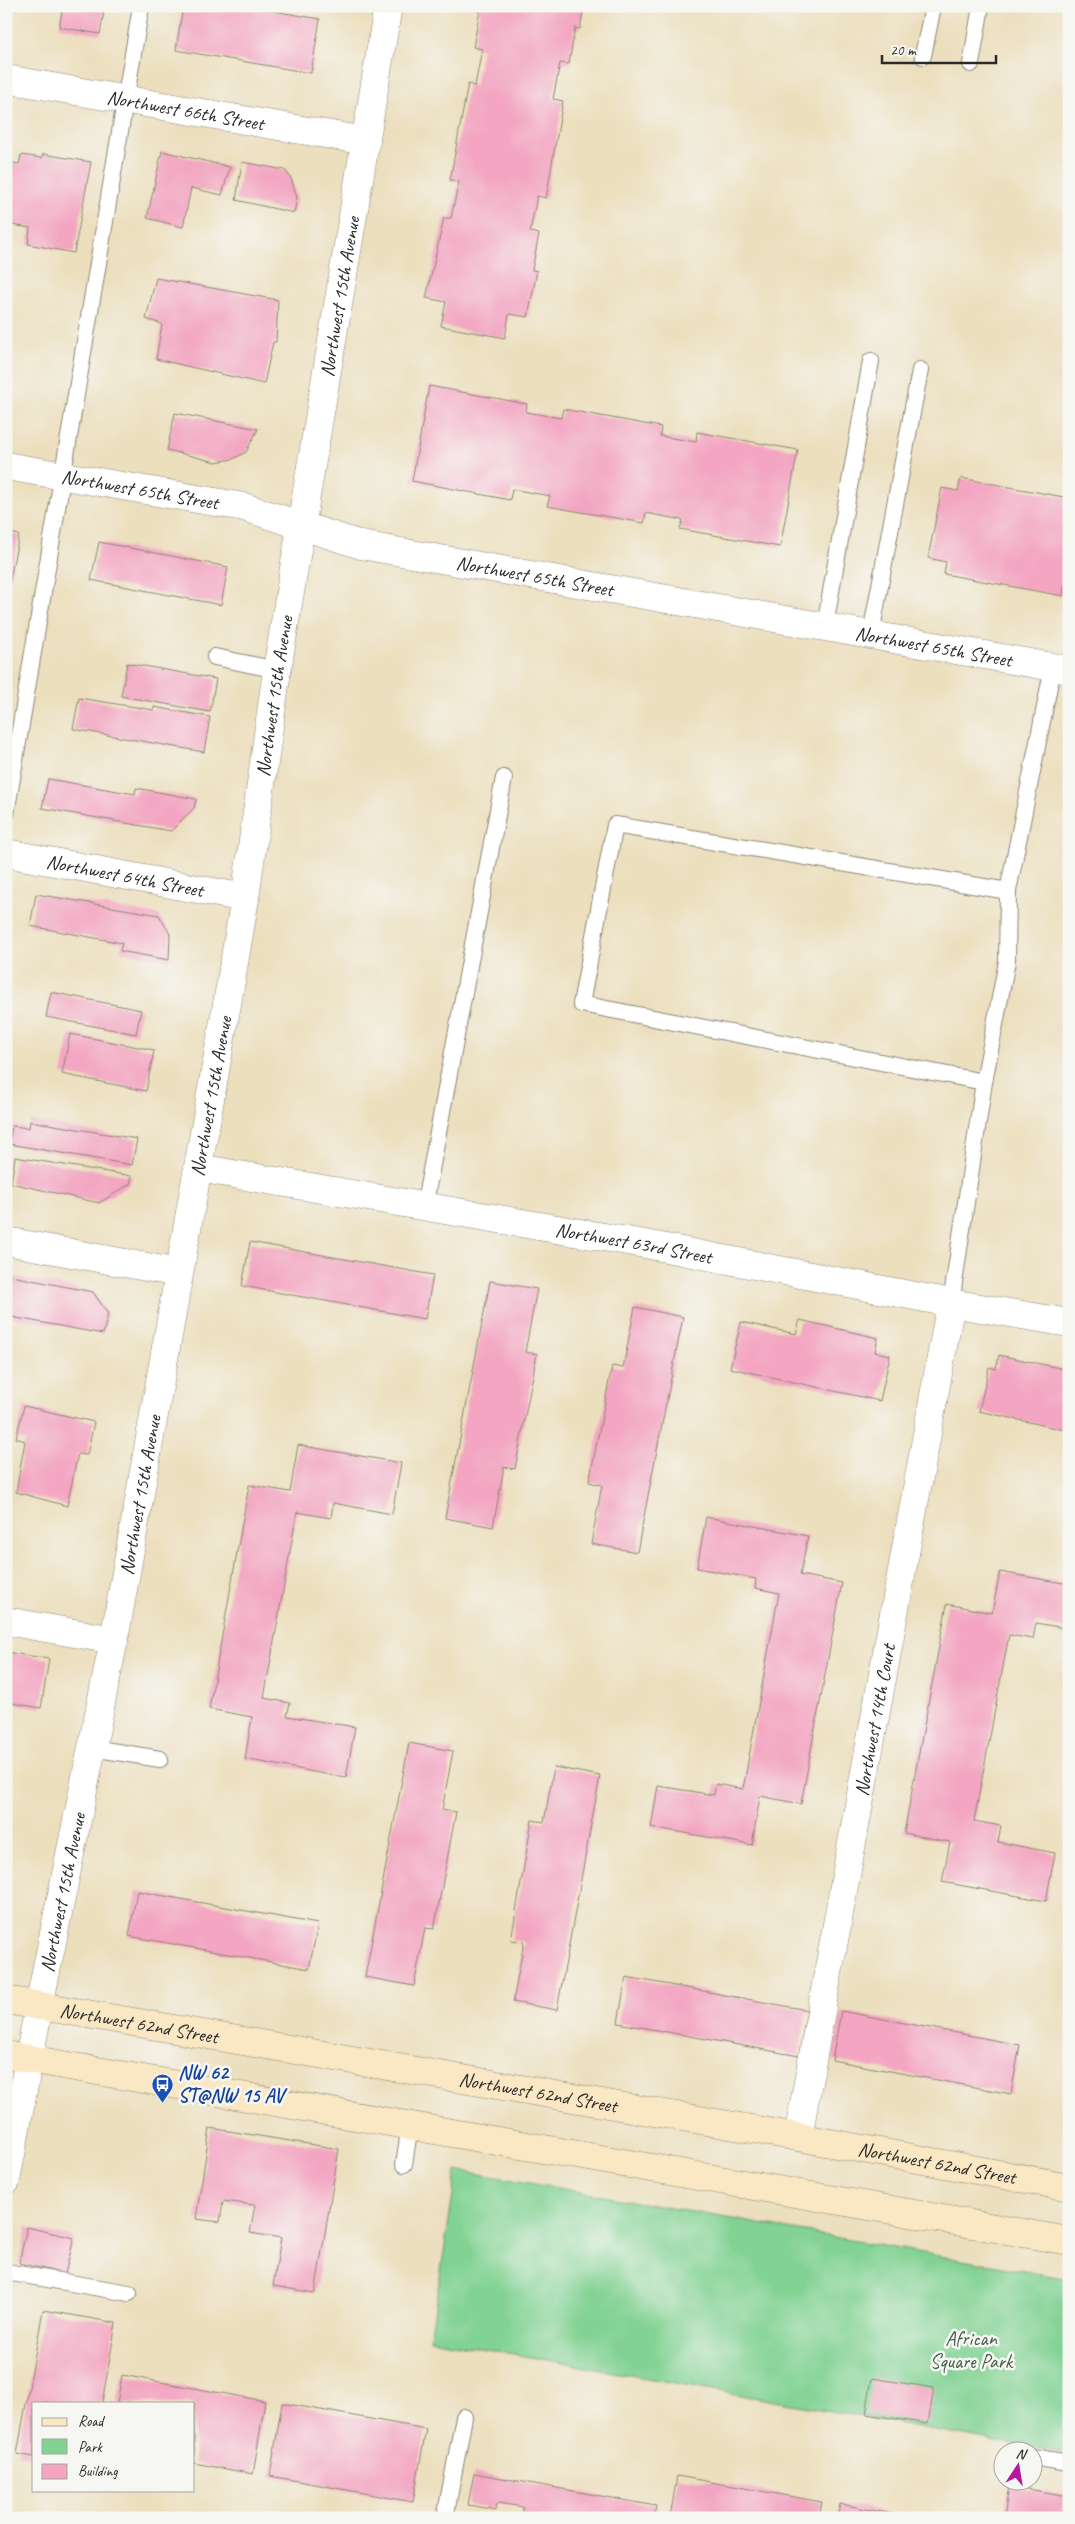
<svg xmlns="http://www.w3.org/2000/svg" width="1075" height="2524" viewBox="0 0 1075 2524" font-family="Caveat,sans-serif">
	<rect width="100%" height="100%" fill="#f6f6f2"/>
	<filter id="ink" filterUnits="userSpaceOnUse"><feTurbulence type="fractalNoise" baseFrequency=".02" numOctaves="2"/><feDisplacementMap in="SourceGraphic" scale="10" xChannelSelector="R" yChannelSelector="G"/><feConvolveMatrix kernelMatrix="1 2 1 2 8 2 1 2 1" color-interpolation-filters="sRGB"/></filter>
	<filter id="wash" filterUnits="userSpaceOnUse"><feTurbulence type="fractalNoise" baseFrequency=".0096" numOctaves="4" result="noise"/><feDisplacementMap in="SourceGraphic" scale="20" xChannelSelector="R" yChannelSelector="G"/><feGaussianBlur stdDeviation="1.12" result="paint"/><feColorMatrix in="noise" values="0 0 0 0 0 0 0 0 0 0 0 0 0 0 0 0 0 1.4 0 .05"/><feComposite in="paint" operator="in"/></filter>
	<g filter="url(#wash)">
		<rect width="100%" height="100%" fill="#ecdfbe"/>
		<path fill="#81d293" stroke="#567e5f" d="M 457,2170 L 1069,2279 L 1069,2454 L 430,2339 Z"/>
		<g id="blocks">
			<g fill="#f3a5c1">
				<path d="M 63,6 L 105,6 L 100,34 L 59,27 Z"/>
				<path d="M 183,6 L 244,6 L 320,19 L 311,73 L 176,50 Z"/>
				<path d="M 302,6 L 327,6 L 326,12 Z"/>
				<path d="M 476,6 L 584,6 L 580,29 L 575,28 L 569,64 L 560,63 L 553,99 L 563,101 L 546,198 L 537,196 L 530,232 L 539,234 L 532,270 L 537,271 L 528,317 L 509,314 L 505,338 L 441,326 L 446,302 L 426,298 L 444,218 L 451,218 L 459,181 L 450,180 L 468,84 L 475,86 L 482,49 L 473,47 L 480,11 L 475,10 Z"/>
				<path d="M 162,151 L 230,167 L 222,195 L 191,188 L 183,227 L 147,218 Z"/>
				<path d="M 43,154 L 91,162 L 74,253 L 28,244 L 30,228 L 6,224 L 6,162 L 19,164 L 21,155 L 42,158 Z"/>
				<path d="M 242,162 L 285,170 L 291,178 L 297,198 L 294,213 L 236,200 Z"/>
				<path d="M 156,278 L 278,300 L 276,342 L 273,342 L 264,384 L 156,359 L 162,324 L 146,319 Z"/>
				<path d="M 429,386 L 527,404 L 526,412 L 561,418 L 563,409 L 661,427 L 660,436 L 696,442 L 697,432 L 798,450 L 780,547 L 680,529 L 683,520 L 646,513 L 644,523 L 547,506 L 550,496 L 512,489 L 510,500 L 412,481 Z"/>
				<path d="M 175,413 L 258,429 L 246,452 L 233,459 L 216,462 L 167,450 Z"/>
				<path d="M 961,478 L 1069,498 L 1069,587 L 1064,586 L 1063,596 L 944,574 L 946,562 L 928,558 L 942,488 L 958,491 Z"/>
				<path d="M 6,532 L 19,535 L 7,594 L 6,594 Z"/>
				<path d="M 99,542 L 228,567 L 221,605 L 91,580 Z"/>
				<path d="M 127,663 L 216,679 L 210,712 L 121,696 Z"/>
				<path d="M 79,698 L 154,710 L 154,707 L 210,717 L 204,752 L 73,729 Z"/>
				<path d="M 48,779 L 135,794 L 136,788 L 196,799 L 194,808 L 171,831 L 42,808 Z"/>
				<path d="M 36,894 L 159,915 L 170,934 L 169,960 L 120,951 L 122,943 L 30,926 Z"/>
				<path d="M 51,992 L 141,1010 L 136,1034 L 46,1017 Z"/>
				<path d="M 70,1034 L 154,1050 L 146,1091 L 62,1074 Z"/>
				<path d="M 30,1121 L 137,1139 L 132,1165 L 9,1144 L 12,1126 L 29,1128 Z"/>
				<path d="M 15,1157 L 132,1176 L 130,1184 L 99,1203 L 11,1183 Z"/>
				<path d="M 250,1242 L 433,1275 L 425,1319 L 242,1286 Z"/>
				<path d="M 6,1275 L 93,1292 L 108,1314 L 103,1334 L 6,1316 Z"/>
				<path d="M 490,1281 L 537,1289 L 525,1352 L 537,1354 L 515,1469 L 504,1467 L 493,1527 L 445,1518 Z"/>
				<path d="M 635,1307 L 683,1317 L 637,1552 L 591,1544 L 602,1485 L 589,1482 L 612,1366 L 623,1368 Z"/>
				<path d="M 800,1320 L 878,1338 L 875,1352 L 890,1355 L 880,1401 L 730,1368 L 741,1322 L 796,1334 Z"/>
				<path d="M 999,1355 L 1069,1370 L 1069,1431 L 979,1411 L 989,1367 L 996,1369 Z"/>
				<path d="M 24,1406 L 94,1422 L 87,1455 L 78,1454 L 67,1506 L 16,1492 L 25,1441 L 16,1438 Z"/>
				<path d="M 298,1445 L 401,1463 L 392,1514 L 333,1503 L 331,1518 L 297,1512 L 264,1698 L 290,1703 L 287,1716 L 355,1727 L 346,1778 L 245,1759 L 252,1717 L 209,1709 L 249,1485 L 290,1492 Z"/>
				<path d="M 706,1517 L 808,1536 L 800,1575 L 842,1583 L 801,1804 L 760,1796 L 752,1845 L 651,1827 L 658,1786 L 714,1795 L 716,1784 L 743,1789 L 779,1593 L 755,1588 L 756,1579 L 697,1568 Z"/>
				<path d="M 1000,1572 L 1069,1584 L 1069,1629 L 1036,1623 L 1033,1639 L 1009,1635 L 974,1821 L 1001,1826 L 998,1842 L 1055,1853 L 1046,1901 L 942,1882 L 950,1842 L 904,1833 L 947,1604 L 992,1613 Z"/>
				<path d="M 6,1652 L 49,1659 L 41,1708 L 6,1702 Z"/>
				<path d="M 409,1743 L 453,1751 L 442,1810 L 456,1812 L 434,1929 L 425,1928 L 414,1986 L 365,1977 Z"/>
				<path d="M 554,1767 L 600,1776 L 557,2010 L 513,2002 L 524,1942 L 511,1940 L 532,1820 L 544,1822 Z"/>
				<path d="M 137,1891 L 318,1924 L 309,1969 L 129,1936 Z"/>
				<path d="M 626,1977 L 807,2010 L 799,2056 L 618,2023 Z"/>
				<path d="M 841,2011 L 1020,2045 L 1011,2094 L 832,2060 Z"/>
				<path d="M 210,2128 L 339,2149 L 315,2293 L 273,2286 L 281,2238 L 250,2233 L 255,2205 L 223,2201 L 220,2222 L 196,2219 Z"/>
				<path d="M 27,2227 L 74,2238 L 65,2274 L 19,2263 Z"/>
				<path d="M 43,2310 L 116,2323 L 102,2403 L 34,2403 L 34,2457 L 17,2454 Z"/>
				<path d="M 122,2375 L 265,2401 L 253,2474 L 194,2463 L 194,2403 L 117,2403 Z"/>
				<path d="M 872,2378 L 934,2388 L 928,2424 L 866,2414 Z"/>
				<path d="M 282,2403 L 426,2429 L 413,2502 L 270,2476 Z"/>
				<path d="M 474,2473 L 656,2506 L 654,2518 L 530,2518 L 522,2516 L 523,2507 L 497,2503 L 496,2510 L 468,2505 Z"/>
				<path d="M 677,2476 L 822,2502 L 819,2518 L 670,2518 Z"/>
				<path d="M 1009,2486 L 1069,2496 L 1069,2518 L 1004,2518 Z"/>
				<path d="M 840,2504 L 908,2517 L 907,2518 L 837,2518 Z"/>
			</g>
		</g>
	</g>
	<g filter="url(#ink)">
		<use href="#blocks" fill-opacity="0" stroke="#8c8574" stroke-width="1"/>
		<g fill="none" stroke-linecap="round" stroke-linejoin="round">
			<defs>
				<g id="lane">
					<path d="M 923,56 L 933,6"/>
					<path d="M 971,64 L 981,6"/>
					<path d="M 825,626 L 871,361"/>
					<path d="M 871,634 L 920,370"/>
					<path d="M 215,657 L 277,670"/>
					<path d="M 6,814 L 141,6"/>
					<path d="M 984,1082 L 581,1004 L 615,825 L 1008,891 L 1053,667"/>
					<path d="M 424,1208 L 504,778"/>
					<path d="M 951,1303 L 984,1082 L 1007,961 L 1008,891"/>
					<path d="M 92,1748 L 160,1759"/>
					<path d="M 404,2164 L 410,2125"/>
					<path d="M 6,2272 L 129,2293"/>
					<path d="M 1032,2457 L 1069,2463"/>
					<path d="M 445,2518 L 464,2417"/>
				</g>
				<g id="street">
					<path id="s1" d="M 6,79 L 366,141"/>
					<path id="s2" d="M 6,466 L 244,507 L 361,545 L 1069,670"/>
					<path id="s3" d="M 6,853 L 245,898"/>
					<path id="s4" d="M 198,1168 L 645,1244 L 951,1303 L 1069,1323"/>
					<path d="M 6,1241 L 179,1273"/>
					<path d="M 6,1621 L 114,1640"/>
					<path id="s5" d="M 798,2137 L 951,1303"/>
					<path id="s6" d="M 6,2181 L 39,2006 L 114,1640 L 230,987 L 245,898 L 277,670 L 388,6"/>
				</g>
				<g id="secondary">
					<path id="s7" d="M 6,2000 L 798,2137 L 1069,2187"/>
					<path d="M 6,2055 L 1069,2241"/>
				</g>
			</defs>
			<use href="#lane" stroke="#8c8574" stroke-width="18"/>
			<use href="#street" stroke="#8c8574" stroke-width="29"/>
			<use href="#secondary" stroke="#8c8574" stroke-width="29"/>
			<use href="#lane" stroke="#fff" stroke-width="16"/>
			<use href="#street" stroke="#fff" stroke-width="28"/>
			<use href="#secondary" stroke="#fae7c3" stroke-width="28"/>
		</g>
	</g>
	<defs>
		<symbol id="bus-pin" viewBox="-11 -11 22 30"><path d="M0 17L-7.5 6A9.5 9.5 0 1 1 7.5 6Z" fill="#1a4fb4" stroke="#f6f6f2"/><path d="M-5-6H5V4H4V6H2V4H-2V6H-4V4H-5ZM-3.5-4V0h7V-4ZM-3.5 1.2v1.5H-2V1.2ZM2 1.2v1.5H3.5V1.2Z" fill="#fff"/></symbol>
	</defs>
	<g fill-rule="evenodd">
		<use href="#bus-pin" x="150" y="2072" width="25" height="34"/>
	</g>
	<g text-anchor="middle" stroke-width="5" stroke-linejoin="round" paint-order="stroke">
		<g font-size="20" fill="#2b2b2b" stroke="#f6f6f2">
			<text dy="7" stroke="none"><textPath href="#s1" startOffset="182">Northwest 66th Street</textPath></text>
			<text dy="7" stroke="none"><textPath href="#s6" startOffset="1914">Northwest 15th Avenue</textPath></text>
			<text dy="7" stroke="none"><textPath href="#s2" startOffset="136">Northwest 65th Street</textPath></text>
			<text dy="7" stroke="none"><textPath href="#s2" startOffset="541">Northwest 65th Street</textPath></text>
			<text dy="7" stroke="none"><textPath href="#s2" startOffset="946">Northwest 65th Street</textPath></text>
			<text dy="7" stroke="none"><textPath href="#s6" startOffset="1509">Northwest 15th Avenue</textPath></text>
			<text dy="7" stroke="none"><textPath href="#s3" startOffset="121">Northwest 64th Street</textPath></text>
			<text dy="7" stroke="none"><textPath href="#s6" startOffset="1104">Northwest 15th Avenue</textPath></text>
			<text dy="7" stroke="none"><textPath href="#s4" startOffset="442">Northwest 63rd Street</textPath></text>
			<text dy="7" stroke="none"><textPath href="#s6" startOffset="699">Northwest 15th Avenue</textPath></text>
			<text dy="7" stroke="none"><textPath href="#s5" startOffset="424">Northwest 14th Court</textPath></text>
			<text dy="7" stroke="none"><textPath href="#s6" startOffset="294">Northwest 15th Avenue</textPath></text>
			<text dy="7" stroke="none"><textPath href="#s7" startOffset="135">Northwest 62nd Street</textPath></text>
			<text dy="7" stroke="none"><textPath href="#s7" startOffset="540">Northwest 62nd Street</textPath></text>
			<text dy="7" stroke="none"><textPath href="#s7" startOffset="945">Northwest 62nd Street</textPath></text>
		</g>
		<g font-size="20" font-weight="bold" fill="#164399" stroke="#f6f6f2" text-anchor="start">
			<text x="178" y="2079">NW 62<tspan x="178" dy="23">ST@NW 15 AV</tspan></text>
		</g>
		<g font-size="20" fill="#455d4a" stroke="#f6f6f2">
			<text x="971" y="2345">African<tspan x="971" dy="23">Square Park</tspan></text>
		</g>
	</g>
	<rect width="1075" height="2524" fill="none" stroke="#f6f6f2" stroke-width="25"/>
	<rect x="32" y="2402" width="162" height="90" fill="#f6f6f2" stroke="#a5a5a2"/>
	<rect x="42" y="2418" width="25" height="8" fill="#fae7c3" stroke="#a5a5a2"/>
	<text x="78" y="2426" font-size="15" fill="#2b2b2b">Road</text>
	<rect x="42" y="2439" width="25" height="15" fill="#81d293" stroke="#a5a5a2"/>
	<text x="78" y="2452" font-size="15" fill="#2b2b2b">Park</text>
	<rect x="42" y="2464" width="25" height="15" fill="#f3a5c1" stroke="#a5a5a2"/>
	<text x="78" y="2476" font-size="15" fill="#2b2b2b">Building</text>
	<g transform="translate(1018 2466) rotate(12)"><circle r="24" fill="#f6f6f2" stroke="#a5a5a2"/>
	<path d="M0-4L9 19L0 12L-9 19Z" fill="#b5179e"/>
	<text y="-8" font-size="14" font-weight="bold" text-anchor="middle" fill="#2b2b2b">N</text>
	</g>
	<path d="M882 55v8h114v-8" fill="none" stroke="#2b2b2b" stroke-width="2.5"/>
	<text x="890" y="55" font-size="15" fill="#2b2b2b" stroke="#f6f6f2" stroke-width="4" paint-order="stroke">20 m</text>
</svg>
